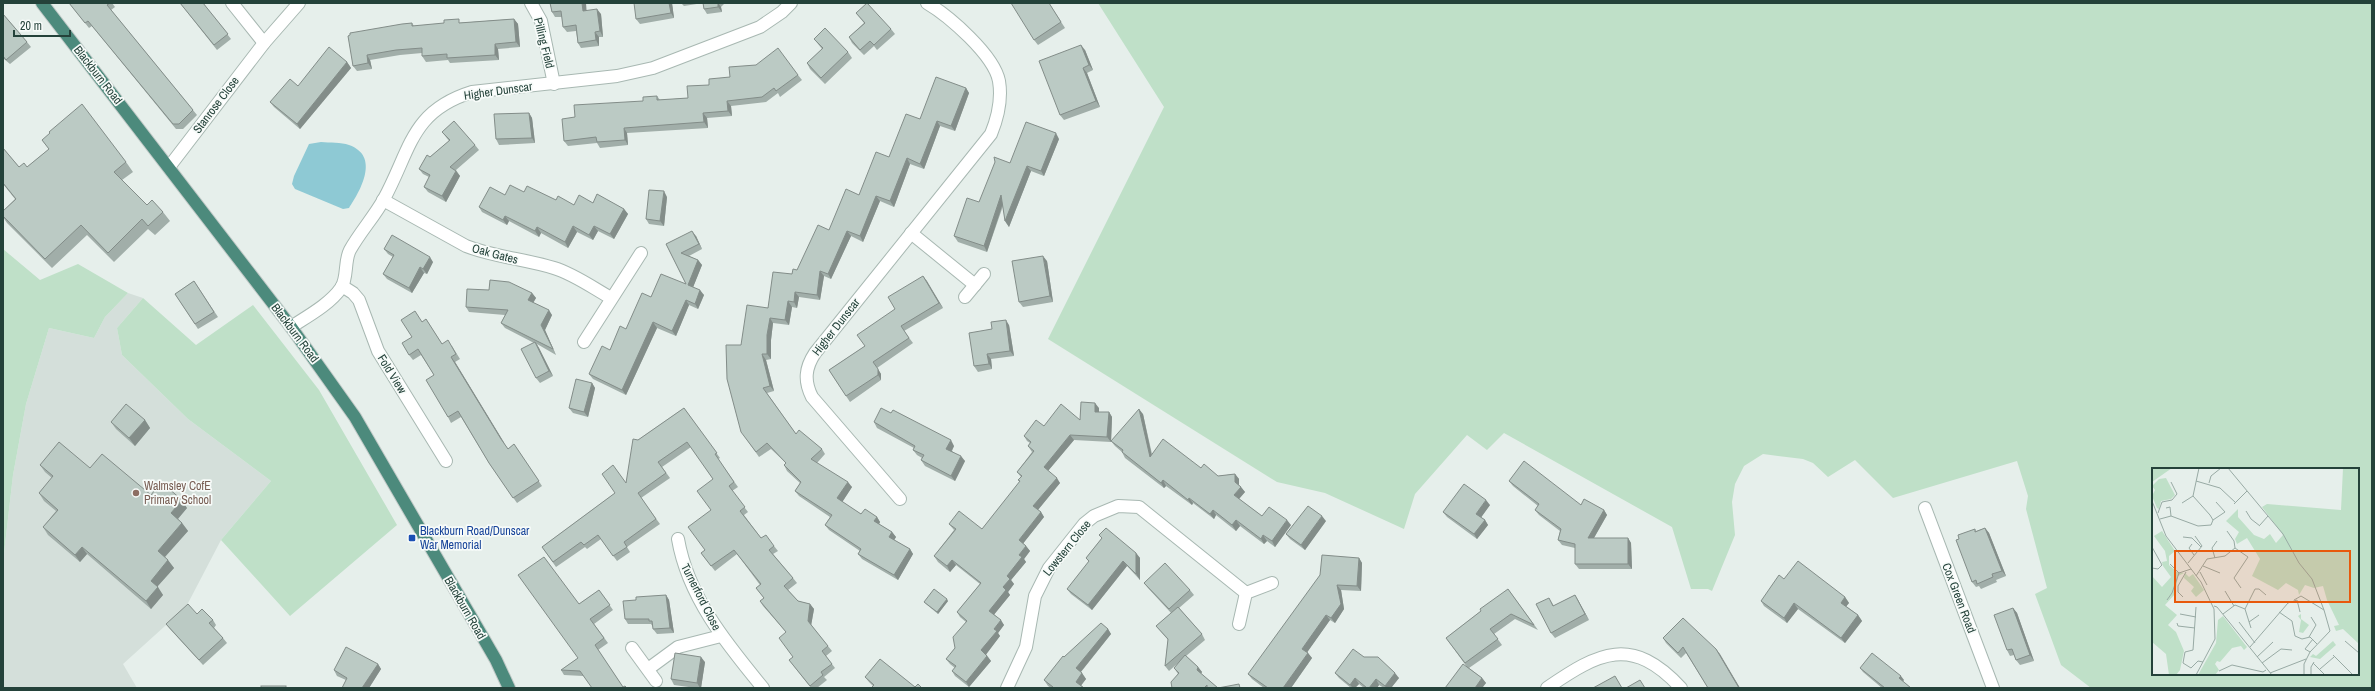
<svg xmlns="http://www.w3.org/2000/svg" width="2375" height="691" viewBox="0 0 2375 691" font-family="'Archivo Narrow',sans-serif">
	<rect width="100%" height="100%" fill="#e6efeb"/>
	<path fill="#d4dfda" d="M 128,293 L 143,298 L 117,328 L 122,355 L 188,419 L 271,481 L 221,540 L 186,607 L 123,664 L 137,688 L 3,688 L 3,562 L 13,475 L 26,404 L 49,328 L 94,338 L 105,317 Z"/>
	<g fill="#bfe0c8" fill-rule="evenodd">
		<path d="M 1098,3 L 2372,3 L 2372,688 L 2091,688 L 2061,665 L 2035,594 L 2047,588 L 2026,509 L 2028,496 L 2017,461 L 1893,498 L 1855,460 L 1828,477 L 1813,463 L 1803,459 L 1763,454 L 1744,466 L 1735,484 L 1732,502 L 1735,535 L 1712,591 L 1708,589 L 1691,589 L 1672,527 L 1504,433 L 1487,450 L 1467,435 L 1415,494 L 1404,529 L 1325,493 L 1277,482 L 1048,339 L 1164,107 ZM 2153,469 L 2358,469 L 2358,674 L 2153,674 Z"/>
		<path d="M 3,249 L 40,280 L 78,264 L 128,293 L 105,317 L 94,338 L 49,328 L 26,404 L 13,475 L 3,562 Z"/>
		<path d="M 143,298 L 196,345 L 253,305 L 319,390 L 397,525 L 290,616 L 221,540 L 271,481 L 188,419 L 122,355 L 117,328 Z"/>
	</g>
	<path fill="#8ec9d4" d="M 321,142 C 330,143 341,142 349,145 C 380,156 361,190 349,208 L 343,209 L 295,189 L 292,184 L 294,176 L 309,144 Z"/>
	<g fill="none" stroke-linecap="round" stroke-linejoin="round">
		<defs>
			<g id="minor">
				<path d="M 232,3 L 264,43"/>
				<path d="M 531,3 L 541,21 L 554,84"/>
				<path d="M 169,167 L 264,43 L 299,3"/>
				<path d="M 383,200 L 466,246 C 494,257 525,259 554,268 C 574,274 593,288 611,298"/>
				<path d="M 911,233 L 975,285"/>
				<path d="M 342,286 L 353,293 L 359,300 L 378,351 L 446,461"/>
				<path d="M 965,297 L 984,274"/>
				<path d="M 291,327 C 308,316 330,304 341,288 C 348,278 344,261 350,250 C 360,232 374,217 384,199 C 411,149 411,111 472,92 L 617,76 L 653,68 L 760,27 L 782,12 L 791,3"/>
				<path d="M 584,342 L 641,253"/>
				<path d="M 900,499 L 812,397 C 804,381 805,368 815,353 L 991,134 C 998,117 1002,99 999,81 C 994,55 949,16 927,3"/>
				<path d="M 1925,508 L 1993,688"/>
				<path d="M 678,539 C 688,597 726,643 763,688"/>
				<path d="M 1239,624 L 1246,593 L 1272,583"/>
				<path d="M 632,648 L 656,681"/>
				<path d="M 648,669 L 678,647 L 721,636"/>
				<path d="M 1007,688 L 1026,647 L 1035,596 L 1049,568 L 1084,524 L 1094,516 L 1118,506 L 1139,507 L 1246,593"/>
				<path d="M 1547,688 C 1599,652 1632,635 1681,688"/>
			</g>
			<path id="trunk" d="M 42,3 L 291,327 L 355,417 L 496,660 L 509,688"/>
		</defs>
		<use href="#minor" stroke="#a8b8b2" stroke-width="14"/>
		<use href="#trunk" stroke="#c2cac8" stroke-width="14"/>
		<use href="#minor" stroke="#fff" stroke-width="12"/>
		<use href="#trunk" stroke="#4c8a7c" stroke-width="12"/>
	</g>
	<g fill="#a1aea9">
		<path d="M 69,3 L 112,3 L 115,7 L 111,10 L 197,115 L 183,129 L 176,129 L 92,26 L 89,28 Z"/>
		<path d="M 180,3 L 203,3 L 231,39 L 217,50 Z"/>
		<path d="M 550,3 L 586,3 L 586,11 L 601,14 L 603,37 L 599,37 L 599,46 L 581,48 L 578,43 L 576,31 L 567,32 L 563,27 L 562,17 L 555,17 L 552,12 Z"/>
		<path d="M 672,3 L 674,18 L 640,24 L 636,19 Z"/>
		<path d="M 681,3 L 725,3 L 721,7 L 722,12 L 707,14 L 704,9 L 703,3 L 684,6 Z"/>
		<path d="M 1049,3 L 1065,28 L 1038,45 L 1034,40 Z"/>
		<path d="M 856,13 L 891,29 L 895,34 L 877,50 L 874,46 L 864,55 L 852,43 L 849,37 L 864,23 Z"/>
		<path d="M 3,14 L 27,42 L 31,47 L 10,64 L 4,59 L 3,60 Z"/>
		<path d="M 514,19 L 518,24 L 520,47 L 498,49 L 499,60 L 450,63 L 448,60 L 426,62 L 422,56 L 422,53 L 400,55 L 370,60 L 372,69 L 357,71 L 353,66 L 350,35 L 412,23 L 414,26 Z"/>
		<path d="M 814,39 L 848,52 L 852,58 L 825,84 L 810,69 L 807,63 L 822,49 Z"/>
		<path d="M 1085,50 L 1093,70 L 1087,73 L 1100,107 L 1064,120 L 1060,115 Z"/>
		<path d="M 347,62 L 351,68 L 300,129 L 274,107 L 270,102 Z"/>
		<path d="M 798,75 L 802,80 L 780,97 L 778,93 L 766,102 L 731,106 L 732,116 L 707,118 L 708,128 L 627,133 L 628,145 L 600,148 L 597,143 L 568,146 L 564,141 L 575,117 L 643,101 L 657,96 L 660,100 L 688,98 L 709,85 Z"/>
		<path d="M 966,88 L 969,93 L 955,131 L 940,126 L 924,169 L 910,164 L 894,207 L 880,201 L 863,242 L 851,236 L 831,279 L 824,276 L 820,300 L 799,297 L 797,308 L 792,307 L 789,325 L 773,323 L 771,340 L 771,359 L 766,360 L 774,391 L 767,393 L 796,434 L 822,449 L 825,454 L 817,463 L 852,487 L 842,502 L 861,514 L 877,517 L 880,522 L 879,524 L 892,532 L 896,537 L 894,540 L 910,549 L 913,554 L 898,580 L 862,559 L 858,554 L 860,551 L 829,530 L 825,525 L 830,517 L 799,496 L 795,491 L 800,483 L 787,471 L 784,465 L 786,463 L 771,449 L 759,457 L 745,437 L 741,345 L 792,274 L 797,270 L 829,230 L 859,195 L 920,119 Z"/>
		<path d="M 529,113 L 532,118 L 535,143 L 499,145 L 496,139 Z"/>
		<path d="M 442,132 L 475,145 L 479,150 L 456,170 L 460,176 L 446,202 L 428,192 L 424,187 L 429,177 L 423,174 L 419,169 L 430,157 L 449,141 Z"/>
		<path d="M 1059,139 L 1044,176 L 1031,171 L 1009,227 L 1005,221 L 1003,206 L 987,252 L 958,242 L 954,236 L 979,202 L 1010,163 Z"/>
		<path d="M 42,140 L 126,162 L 133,172 L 122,180 L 147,205 L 163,212 L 170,221 L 155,235 L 148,229 L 114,262 L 87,235 L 52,268 L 7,223 L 3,217 L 3,211 L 15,199 L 3,184 L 3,148 L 19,167 L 27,167 L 49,149 Z"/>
		<path d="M 524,192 L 574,205 L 593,203 L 624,209 L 628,214 L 614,239 L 598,231 L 593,240 L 577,232 L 568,248 L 541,233 L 539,237 L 509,221 L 507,225 L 482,212 L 479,207 L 505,195 Z"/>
		<path d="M 667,197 L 664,226 L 649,224 L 646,219 Z"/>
		<path d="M 696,236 L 702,249 L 689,256 L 698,260 L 702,265 L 693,287 L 704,295 L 698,309 L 689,305 L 676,336 L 657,328 L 626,395 L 593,379 L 589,374 L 610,350 L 651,297 L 686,284 L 666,244 Z"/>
		<path d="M 384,249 L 433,262 L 427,274 L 424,273 L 412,293 L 387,279 L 383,274 L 393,257 L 388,254 Z"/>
		<path d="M 1047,261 L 1053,302 L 1023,307 L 1019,302 Z"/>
		<path d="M 923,276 L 943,308 L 904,331 L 913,343 L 877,368 L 881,374 L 881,380 L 850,402 L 829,370 L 865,346 Z"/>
		<path d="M 194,281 L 218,317 L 198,329 L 175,294 Z"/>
		<path d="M 532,293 L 536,298 L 533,302 L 552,315 L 545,330 L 556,355 L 537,344 L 553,376 L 540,383 L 536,378 L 534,343 L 505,328 L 501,323 L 505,315 L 469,312 L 466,307 Z"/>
		<path d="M 426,319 L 442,344 L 452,346 L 460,359 L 455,362 L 504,443 L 508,449 L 514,444 L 542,486 L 517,503 L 489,463 L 461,417 L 451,423 L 448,417 L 434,375 L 421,355 L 413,360 L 409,355 L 412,337 L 422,322 Z"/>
		<path d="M 1009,325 L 1014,356 L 991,359 L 992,369 L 978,372 L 974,366 L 992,329 Z"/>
		<path d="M 592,383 L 595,388 L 588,417 L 573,413 L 569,408 Z"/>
		<path d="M 684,408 L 720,458 L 718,459 L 738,487 L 732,491 L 748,512 L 744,515 L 761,538 L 774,546 L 778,551 L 773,554 L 793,578 L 797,583 L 788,590 L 798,601 L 810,604 L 814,609 L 811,625 L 832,651 L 826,656 L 835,668 L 824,677 L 827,680 L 817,688 L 811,688 L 789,660 L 793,657 L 786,632 L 763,606 L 760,601 L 764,598 L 756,588 L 760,585 L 737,554 L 715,571 L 701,553 L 705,550 L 711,510 L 713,479 L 691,447 L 662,467 L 670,478 L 641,498 L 660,524 L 627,547 L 630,552 L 617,561 L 601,539 L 587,549 L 585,547 L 556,567 L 542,547 L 615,493 L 626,483 L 638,440 Z"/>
		<path d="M 1099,408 L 1099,412 L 1109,412 L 1112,417 L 1111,442 L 1074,440 L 1048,471 L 1060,483 L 1038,510 L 1041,512 L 1044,517 L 1023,543 L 1026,546 L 1030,551 L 1024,559 L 1026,562 L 1011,580 L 1014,584 L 1008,592 L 1010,595 L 994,614 L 1004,625 L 998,633 L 1000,636 L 986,654 L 991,661 L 969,687 L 955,676 L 952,671 L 955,668 L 950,664 L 946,659 L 955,648 L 966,622 L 960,617 L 957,612 L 980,584 L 956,565 L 950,572 L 938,562 L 934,556 L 954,530 L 949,524 L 982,529 L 1020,482 L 1018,480 L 1021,477 L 1017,472 L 1032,452 L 1028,446 L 1030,443 L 1027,441 L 1024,436 L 1044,426 L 1080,420 Z"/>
		<path d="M 1143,414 L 1152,454 L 1201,468 L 1218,476 L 1235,474 L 1239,479 L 1239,485 L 1245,492 L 1239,499 L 1262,516 L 1291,525 L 1275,547 L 1267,541 L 1264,544 L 1240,526 L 1236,531 L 1216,515 L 1214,519 L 1193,503 L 1192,505 L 1166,486 L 1164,488 L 1125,458 L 1122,452 L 1115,446 L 1111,441 Z"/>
		<path d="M 145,420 L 150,428 L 135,446 L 116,429 L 111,422 Z"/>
		<path d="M 874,422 L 954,446 L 952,451 L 965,461 L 955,481 L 925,466 L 921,460 L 922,458 L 917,455 L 913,450 L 914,448 L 877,428 Z"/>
		<path d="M 40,465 L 90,468 L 151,495 L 187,508 L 178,519 L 182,523 L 188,531 L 165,557 L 174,568 L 157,587 L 163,595 L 151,609 L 87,554 L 80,562 L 48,535 L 43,527 L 56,511 L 44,501 L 39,493 L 52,478 L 45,472 Z"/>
		<path d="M 1509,481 L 1581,505 L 1604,510 L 1607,515 L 1594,538 L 1628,538 L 1631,543 L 1632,569 L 1579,569 L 1575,564 L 1575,548 L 1562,545 L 1558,540 L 1560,531 L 1539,515 L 1535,510 L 1538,506 L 1513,486 Z"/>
		<path d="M 1490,505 L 1481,517 L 1485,520 L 1488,525 L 1477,539 L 1447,517 L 1443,512 Z"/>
		<path d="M 1326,521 L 1305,550 L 1290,539 L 1286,534 Z"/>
		<path d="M 1985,528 L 1989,533 L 2006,576 L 1996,580 L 1997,582 L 1981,589 L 1979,586 L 1976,587 L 1972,582 L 1959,539 L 1975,529 L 1976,531 Z"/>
		<path d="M 1099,535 L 1136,553 L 1140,558 L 1140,580 L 1127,566 L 1092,610 L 1071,594 L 1067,589 L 1089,562 L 1086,558 L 1102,538 Z"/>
		<path d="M 1359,558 L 1362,563 L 1361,591 L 1341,590 L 1344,609 L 1335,623 L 1330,620 L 1307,652 L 1312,658 L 1291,688 L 1264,688 L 1252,679 L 1248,674 Z"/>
		<path d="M 1784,579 L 1845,597 L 1849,603 L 1846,606 L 1858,615 L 1862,621 L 1845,643 L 1798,609 L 1787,623 L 1764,606 L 1761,601 Z"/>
		<path d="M 1144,583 L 1190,590 L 1194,595 L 1179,608 L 1202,634 L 1205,640 L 1186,656 L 1198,667 L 1202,672 L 1201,674 L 1218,688 L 1242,688 L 1172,688 L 1178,674 L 1174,668 L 1178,663 L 1169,671 L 1165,666 L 1168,640 L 1156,626 L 1171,613 L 1148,588 Z"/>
		<path d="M 1508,589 L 1538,630 L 1515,619 L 1494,634 L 1502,645 L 1469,668 L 1482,678 L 1486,683 L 1482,688 L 1445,688 L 1467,667 L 1446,638 L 1481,611 Z"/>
		<path d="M 599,590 L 613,610 L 594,624 L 608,643 L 598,650 L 623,687 L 627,688 L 583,676 L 564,675 L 561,670 L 578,658 L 579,604 Z"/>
		<path d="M 666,595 L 669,600 L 674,633 L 657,634 L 653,629 L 653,627 L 651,624 L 628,624 L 625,619 L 636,600 Z"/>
		<path d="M 1575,595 L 1578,600 L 1589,620 L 1555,638 L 1551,633 L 1549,598 L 1554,606 Z"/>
		<path d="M 948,601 L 938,614 L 926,604 L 924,602 Z"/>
		<path d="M 2013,608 L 2017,613 L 2034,661 L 2020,665 L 2016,660 L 2014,655 L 2010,656 L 2007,650 Z"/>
		<path d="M 197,614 L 213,620 L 216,625 L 214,628 L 223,638 L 227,643 L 203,665 L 170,629 L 166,624 Z"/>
		<path d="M 1108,629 L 1111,634 L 1081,672 L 1086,679 L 1081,685 L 1084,688 L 1051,688 L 1048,686 L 1044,680 L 1064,657 Z"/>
		<path d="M 1663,638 L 1716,649 L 1740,688 L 1708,688 L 1686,653 L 1681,658 L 1666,643 Z"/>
		<path d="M 1364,657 L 1399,678 L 1391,688 L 1384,688 L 1379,685 L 1377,688 L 1364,688 L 1359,684 L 1355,688 L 1351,688 L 1339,678 L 1335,673 Z"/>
		<path d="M 705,662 L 701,688 L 696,688 L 674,685 L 671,679 Z"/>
		<path d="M 378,664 L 381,669 L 369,688 L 342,688 L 346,680 L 337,676 L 334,670 Z"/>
		<path d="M 1860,668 L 1904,680 L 1903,681 L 1911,688 L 1882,688 L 1863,672 Z"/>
		<path d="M 865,677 L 915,687 L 873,686 L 869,682 Z"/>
	</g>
	<g fill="#838d89">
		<path d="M 582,3 L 586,3 L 587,16 L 583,11 Z"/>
		<path d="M 669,3 L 672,3 L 674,18 L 671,13 Z"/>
		<path d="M 718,3 L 721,7 L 722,12 L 718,7 Z"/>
		<path d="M 597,9 L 601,14 L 603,37 L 600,31 Z"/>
		<path d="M 514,19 L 518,24 L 520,47 L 516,42 Z"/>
		<path d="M 595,32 L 599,37 L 599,46 L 596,40 Z"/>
		<path d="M 495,44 L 498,49 L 499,60 L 495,55 Z"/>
		<path d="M 1081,45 L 1085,50 L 1093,70 L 1089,65 Z"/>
		<path d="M 367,55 L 370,60 L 372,69 L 368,63 Z"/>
		<path d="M 347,62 L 351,68 L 300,129 L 297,124 Z"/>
		<path d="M 1083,68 L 1087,73 L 1100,107 L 1096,101 Z"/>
		<path d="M 966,88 L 969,93 L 955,131 L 951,126 Z"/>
		<path d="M 727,101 L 731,106 L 732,116 L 728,111 Z"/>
		<path d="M 529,113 L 532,118 L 535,143 L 532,138 Z"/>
		<path d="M 703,113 L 707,118 L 708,128 L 704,122 Z"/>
		<path d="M 937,121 L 940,126 L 924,169 L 920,164 Z"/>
		<path d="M 624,128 L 627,133 L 628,145 L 625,140 Z"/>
		<path d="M 1056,133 L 1059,139 L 1044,176 L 1041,171 Z"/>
		<path d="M 907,158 L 910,164 L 894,207 L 890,201 Z"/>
		<path d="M 1027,166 L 1031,171 L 1009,227 L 1005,221 Z"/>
		<path d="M 456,171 L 460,176 L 446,202 L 442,196 Z"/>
		<path d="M 664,191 L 667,197 L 664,226 L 660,221 Z"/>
		<path d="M 1001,195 L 1004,200 L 987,252 L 984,246 Z"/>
		<path d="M 876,196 L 880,201 L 863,242 L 860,236 Z"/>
		<path d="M 624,209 L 628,214 L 614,239 L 610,234 Z"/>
		<path d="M 505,216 L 509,221 L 507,225 L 503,220 Z"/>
		<path d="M 573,226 L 577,232 L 568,248 L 565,242 Z"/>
		<path d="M 594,226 L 598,231 L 593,240 L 589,235 Z"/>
		<path d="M 537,227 L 541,233 L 539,237 L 535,231 Z"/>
		<path d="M 692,231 L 696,236 L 702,249 L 699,244 Z"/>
		<path d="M 847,231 L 851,236 L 831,279 L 828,274 Z"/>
		<path d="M 1043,256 L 1047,261 L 1053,302 L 1050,296 Z"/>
		<path d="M 430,257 L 433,262 L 427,274 L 423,269 Z"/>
		<path d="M 698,260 L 702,265 L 692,290 L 688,285 Z"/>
		<path d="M 420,267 L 424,273 L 412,293 L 409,288 Z"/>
		<path d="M 820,271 L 824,276 L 820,300 L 817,295 Z"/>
		<path d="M 923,276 L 927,281 L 943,308 L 939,303 Z"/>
		<path d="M 700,290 L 704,295 L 698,309 L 695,304 Z"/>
		<path d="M 795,292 L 799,297 L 797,308 L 794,302 Z"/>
		<path d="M 532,293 L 536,298 L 532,305 L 528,300 Z"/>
		<path d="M 686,300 L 689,305 L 676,336 L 672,331 Z"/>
		<path d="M 788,301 L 792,307 L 789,325 L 785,320 Z"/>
		<path d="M 549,310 L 552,315 L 545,330 L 556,355 L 541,325 Z"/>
		<path d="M 770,318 L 773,323 L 771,340 L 771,359 L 767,354 L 767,335 Z"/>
		<path d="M 1006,320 L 1009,325 L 1014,356 L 1010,351 Z"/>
		<path d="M 653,322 L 657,328 L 626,395 L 622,390 Z"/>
		<path d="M 535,342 L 539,348 L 553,376 L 549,371 Z"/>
		<path d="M 762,354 L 766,360 L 774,391 L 770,386 Z"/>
		<path d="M 987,354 L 991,359 L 992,369 L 989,364 Z"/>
		<path d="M 451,357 L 455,362 L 505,444 L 501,439 Z"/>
		<path d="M 878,369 L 881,374 L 881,380 L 878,375 Z"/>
		<path d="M 592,383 L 595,388 L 588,417 L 584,412 Z"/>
		<path d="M 1095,403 L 1099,408 L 1099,417 L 1095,412 Z"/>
		<path d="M 1139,409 L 1143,414 L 1153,462 L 1150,457 Z"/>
		<path d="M 1109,412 L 1112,417 L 1111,442 L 1107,437 Z"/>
		<path d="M 145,420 L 150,428 L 135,446 L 129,438 Z"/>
		<path d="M 1070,435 L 1074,440 L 1047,472 L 1044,467 Z"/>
		<path d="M 951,440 L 954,446 L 950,454 L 946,449 Z"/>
		<path d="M 961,456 L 965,461 L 955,481 L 951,476 Z"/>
		<path d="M 1235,474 L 1239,479 L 1239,488 L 1235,482 Z"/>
		<path d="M 1057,478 L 1060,483 L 1037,511 L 1033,506 Z"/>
		<path d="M 1163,480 L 1166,486 L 1164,488 L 1161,483 Z"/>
		<path d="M 848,482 L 852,487 L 841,504 L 837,498 Z"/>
		<path d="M 1241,487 L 1245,492 L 1238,500 L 1234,495 Z"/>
		<path d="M 1189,498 L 1193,503 L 1192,505 L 1188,500 Z"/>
		<path d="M 182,500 L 187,508 L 176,521 L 171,513 Z"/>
		<path d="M 1486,500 L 1490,505 L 1480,519 L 1476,514 Z"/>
		<path d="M 1213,510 L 1216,515 L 1214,519 L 1210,514 Z"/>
		<path d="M 1604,510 L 1607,515 L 1591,543 L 1588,538 Z"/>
		<path d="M 1041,512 L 1044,517 L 1022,545 L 1019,540 Z"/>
		<path d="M 1322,516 L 1326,521 L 1305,550 L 1301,545 Z"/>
		<path d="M 877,517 L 880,522 L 878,526 L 874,521 Z"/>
		<path d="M 1236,520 L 1240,526 L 1236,531 L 1232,525 Z"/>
		<path d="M 1287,520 L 1291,525 L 1275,547 L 1272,541 Z"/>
		<path d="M 1485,520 L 1488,525 L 1477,539 L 1474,534 Z"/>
		<path d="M 182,523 L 188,531 L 163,559 L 158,551 Z"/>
		<path d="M 1985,528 L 1989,533 L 2006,576 L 2002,571 Z"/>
		<path d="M 892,532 L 896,537 L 893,542 L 889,537 Z"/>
		<path d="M 1263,535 L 1267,541 L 1264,544 L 1261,539 Z"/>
		<path d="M 1628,538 L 1631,543 L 1632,569 L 1628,564 Z"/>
		<path d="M 1026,546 L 1030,551 L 1024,559 L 1026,562 L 1011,580 L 1014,584 L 1008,592 L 1010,595 L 993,616 L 989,611 L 1003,587 L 1007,576 L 1019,555 Z"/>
		<path d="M 82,547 L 87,554 L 80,562 L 75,555 Z"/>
		<path d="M 910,549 L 913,554 L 898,580 L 894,575 Z"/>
		<path d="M 1136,553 L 1140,558 L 1140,580 L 1136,574 Z"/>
		<path d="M 1359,558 L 1362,563 L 1361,591 L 1357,586 Z"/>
		<path d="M 168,560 L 174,568 L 156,588 L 151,581 Z"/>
		<path d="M 952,560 L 956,565 L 950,572 L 947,566 Z"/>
		<path d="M 1123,561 L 1127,566 L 1092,610 L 1088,605 Z"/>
		<path d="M 1337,585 L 1341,590 L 1344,609 L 1335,623 L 1331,618 Z"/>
		<path d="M 158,587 L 163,595 L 151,609 L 146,601 Z"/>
		<path d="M 666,595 L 669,600 L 674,633 L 670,628 Z"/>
		<path d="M 1575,595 L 1578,600 L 1589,620 L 1585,614 Z"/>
		<path d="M 1845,597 L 1849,603 L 1845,608 L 1841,603 Z"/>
		<path d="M 947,599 L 948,601 L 938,614 L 937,612 Z"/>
		<path d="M 1794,603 L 1798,609 L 1787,623 L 1784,618 Z"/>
		<path d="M 810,604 L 814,609 L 811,626 L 808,621 Z"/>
		<path d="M 2013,608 L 2017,613 L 2034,661 L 2030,655 Z"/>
		<path d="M 1326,615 L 1330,620 L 1306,654 L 1302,649 Z"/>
		<path d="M 1858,615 L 1862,621 L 1845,643 L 1841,638 Z"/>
		<path d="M 1001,620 L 1004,625 L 998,633 L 1000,636 L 985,656 L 981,650 L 994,629 Z"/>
		<path d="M 1108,629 L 1111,634 L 1079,674 L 1076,668 Z"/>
		<path d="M 1716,649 L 1720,654 L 1740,688 L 1739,688 Z"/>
		<path d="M 1308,653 L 1312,658 L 1291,688 L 1283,688 Z"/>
		<path d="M 987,656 L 991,661 L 969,687 L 966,682 Z"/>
		<path d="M 701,657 L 705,662 L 701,688 L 700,688 L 697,683 Z"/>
		<path d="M 378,664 L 381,669 L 369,688 L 362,688 Z"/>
		<path d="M 1198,667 L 1202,672 L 1200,675 L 1197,670 Z"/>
		<path d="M 1082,673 L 1086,679 L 1080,687 L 1076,682 Z"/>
		<path d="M 1395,673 L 1399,678 L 1391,688 L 1386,688 L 1385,686 Z"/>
		<path d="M 1901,676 L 1904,680 L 1902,682 L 1899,678 Z"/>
		<path d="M 1355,678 L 1359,684 L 1355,688 L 1353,688 L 1350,685 Z"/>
		<path d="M 1482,678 L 1486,683 L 1482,688 L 1475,688 Z"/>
		<path d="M 1376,679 L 1379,685 L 1377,688 L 1369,688 Z"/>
	</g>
	<g fill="#bbcac4" stroke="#838d89">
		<path d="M 69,3 L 110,3 L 107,5 L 193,110 L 179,124 L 173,124 L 88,21 L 85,23 Z"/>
		<path d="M 180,3 L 203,3 L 228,34 L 214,45 Z"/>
		<path d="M 550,3 L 582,3 L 583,11 L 597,9 L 600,31 L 595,32 L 596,40 L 578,43 L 576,25 L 563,27 L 561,11 L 552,12 Z"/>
		<path d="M 634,3 L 669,3 L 671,13 L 636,19 Z"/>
		<path d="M 703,3 L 718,3 L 718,7 L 704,9 Z"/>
		<path d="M 867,3 L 891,29 L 874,45 L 870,41 L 860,50 L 849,37 L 865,23 L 856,13 Z"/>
		<path d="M 1011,3 L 1049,3 L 1061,22 L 1034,40 Z"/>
		<path d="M 3,14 L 27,42 L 6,60 L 3,56 Z"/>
		<path d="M 459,19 L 459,23 L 514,19 L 516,42 L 495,44 L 495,55 L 447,58 L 447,54 L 422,56 L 422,48 L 396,50 L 367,55 L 368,63 L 353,66 L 348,36 L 350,35 L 350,33 L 402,24 L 412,23 L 412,26 L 444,23 L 444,20 Z"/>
		<path d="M 825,28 L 848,52 L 821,78 L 807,63 L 823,48 L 814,39 Z"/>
		<path d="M 1081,45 L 1089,65 L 1083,68 L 1096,101 L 1060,115 L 1039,61 Z"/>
		<path d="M 329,47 L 347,62 L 297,124 L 270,102 L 290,79 L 298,86 Z"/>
		<path d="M 778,48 L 798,75 L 776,91 L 774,88 L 762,97 L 727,101 L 728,111 L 703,113 L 704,122 L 624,128 L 625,140 L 597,142 L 596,137 L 564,141 L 562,119 L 575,117 L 574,105 L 643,101 L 643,97 L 657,96 L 657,100 L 688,98 L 687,86 L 709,85 L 709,79 L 730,77 L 729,67 L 756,65 Z"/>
		<path d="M 936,77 L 966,88 L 951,126 L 937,121 L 920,164 L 907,158 L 890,201 L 876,196 L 860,236 L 847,231 L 828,274 L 820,271 L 817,295 L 795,292 L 794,302 L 788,301 L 785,320 L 770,318 L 767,335 L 767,354 L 762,354 L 770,386 L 763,388 L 796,434 L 799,430 L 822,449 L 811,459 L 848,482 L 837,498 L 861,514 L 865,509 L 877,517 L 874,521 L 892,532 L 889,537 L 910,549 L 894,575 L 858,554 L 861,549 L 825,525 L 832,515 L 795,491 L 801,482 L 784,465 L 786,463 L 767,443 L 756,452 L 741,432 L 727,379 L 726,345 L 741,345 L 747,305 L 768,308 L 773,272 L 792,274 L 793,269 L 797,270 L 818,225 L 829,230 L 846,189 L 859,195 L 876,152 L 889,157 L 906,114 L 920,119 Z"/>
		<path d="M 82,104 L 126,162 L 114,172 L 147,205 L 152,200 L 163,212 L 148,226 L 142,219 L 108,253 L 81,225 L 45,259 L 3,216 L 3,211 L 16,199 L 3,183 L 3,148 L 19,167 L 24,163 L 27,167 L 49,149 L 42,140 L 50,133 L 49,132 Z"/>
		<path d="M 529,113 L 532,138 L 496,139 L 494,114 Z"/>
		<path d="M 454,121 L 475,145 L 450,167 L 456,171 L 442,196 L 424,187 L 430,175 L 419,169 L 427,155 L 430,157 L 450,140 L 442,132 Z"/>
		<path d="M 1026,122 L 1056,133 L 1041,171 L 1027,166 L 1005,221 L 1001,195 L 984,246 L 954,236 L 967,198 L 979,202 L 995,162 L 994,157 L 1010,163 Z"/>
		<path d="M 510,185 L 524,192 L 527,186 L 556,200 L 558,196 L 574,205 L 579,195 L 593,203 L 597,194 L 624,209 L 610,234 L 594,226 L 589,235 L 573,226 L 565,242 L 537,227 L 535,231 L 505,216 L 503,220 L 479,207 L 490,187 L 505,195 Z"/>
		<path d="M 649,190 L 664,191 L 660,221 L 646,219 Z"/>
		<path d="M 692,231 L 699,244 L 681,253 L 698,260 L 688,285 L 700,290 L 695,304 L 686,300 L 672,331 L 653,322 L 622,390 L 589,374 L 602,346 L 610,350 L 620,326 L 626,329 L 642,293 L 651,297 L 661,274 L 686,284 L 666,244 Z"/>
		<path d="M 392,235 L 430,257 L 423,269 L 420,267 L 409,288 L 383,274 L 394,255 L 384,249 Z"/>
		<path d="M 1043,256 L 1050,296 L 1019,302 L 1012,261 Z"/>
		<path d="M 923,276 L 939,303 L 901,326 L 909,338 L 873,362 L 878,369 L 878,375 L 846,396 L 829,370 L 865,346 L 857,335 L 895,309 L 888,297 Z"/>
		<path d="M 490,280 L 509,282 L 532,293 L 528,300 L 549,310 L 541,325 L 553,349 L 501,323 L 508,310 L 466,307 L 467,289 L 489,290 Z"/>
		<path d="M 194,281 L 214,312 L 195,324 L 175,294 Z"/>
		<path d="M 415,311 L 422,322 L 426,319 L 442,344 L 448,340 L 456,354 L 451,357 L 501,439 L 508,449 L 514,444 L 539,481 L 513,498 L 489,463 L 458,411 L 448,417 L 426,380 L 434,375 L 418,349 L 409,355 L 402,343 L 412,337 L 401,320 Z"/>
		<path d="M 1006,320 L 1010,351 L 987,354 L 989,364 L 974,366 L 969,333 L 992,329 L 991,322 Z"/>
		<path d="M 535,342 L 549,371 L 536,378 L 521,349 Z"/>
		<path d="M 576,379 L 592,383 L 584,412 L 569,408 Z"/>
		<path d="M 1081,402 L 1095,403 L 1095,412 L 1109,412 L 1107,437 L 1070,435 L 1044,467 L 1057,478 L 1033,506 L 1041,512 L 1019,540 L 1026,546 L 1019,555 L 1022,557 L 1007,576 L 1010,579 L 1003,587 L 1006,590 L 989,611 L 1001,620 L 994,629 L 997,631 L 981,650 L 987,656 L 966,682 L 952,671 L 956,666 L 946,659 L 955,648 L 953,637 L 967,621 L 957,612 L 981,583 L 952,560 L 947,566 L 934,556 L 956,529 L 949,524 L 959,511 L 982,529 L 1020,481 L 1018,480 L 1022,476 L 1017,472 L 1034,451 L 1028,446 L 1031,442 L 1024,436 L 1036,420 L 1044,426 L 1061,404 L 1080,420 Z"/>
		<path d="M 126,404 L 145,420 L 129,438 L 111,422 Z"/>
		<path d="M 684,408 L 717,453 L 715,454 L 734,482 L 729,486 L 745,507 L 740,511 L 761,538 L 766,535 L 774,546 L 769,550 L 793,578 L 784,586 L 798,601 L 810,604 L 808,621 L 828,646 L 822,651 L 832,664 L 821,672 L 823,675 L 810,686 L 789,660 L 793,657 L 779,638 L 786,632 L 760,601 L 764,598 L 756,588 L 761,584 L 734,550 L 711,566 L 701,553 L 705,550 L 688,527 L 711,510 L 697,491 L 713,479 L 687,442 L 658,462 L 666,473 L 638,493 L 656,519 L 624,542 L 627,547 L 613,556 L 598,535 L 584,545 L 581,542 L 553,562 L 542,547 L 615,493 L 602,474 L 613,465 L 626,483 L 633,439 L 638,440 Z"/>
		<path d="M 881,408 L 891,413 L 893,410 L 951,440 L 946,449 L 961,456 L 951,476 L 921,460 L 924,455 L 913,450 L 915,446 L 874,422 Z"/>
		<path d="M 1139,409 L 1150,457 L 1163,439 L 1201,468 L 1204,464 L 1218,476 L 1235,474 L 1235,482 L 1241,487 L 1234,495 L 1262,516 L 1269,507 L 1287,520 L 1272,541 L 1263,535 L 1261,539 L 1236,520 L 1232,525 L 1213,510 L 1210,514 L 1189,498 L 1188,500 L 1163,480 L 1161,483 L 1122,452 L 1123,450 L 1111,441 Z"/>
		<path d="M 59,442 L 90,468 L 102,454 L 151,495 L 161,482 L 182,500 L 171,513 L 182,523 L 158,551 L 168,560 L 151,581 L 158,587 L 146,601 L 82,547 L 75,555 L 43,527 L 58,510 L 39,493 L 53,476 L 40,465 Z"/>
		<path d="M 1524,461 L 1581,505 L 1584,499 L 1604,510 L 1588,538 L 1628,538 L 1628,564 L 1575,564 L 1575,544 L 1558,540 L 1561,529 L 1535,510 L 1539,504 L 1509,481 Z"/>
		<path d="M 1464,484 L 1486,500 L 1476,514 L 1485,520 L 1474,534 L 1443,512 Z"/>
		<path d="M 1308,506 L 1322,516 L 1301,545 L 1286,534 Z"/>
		<path d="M 1106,528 L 1136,553 L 1136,574 L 1123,561 L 1088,605 L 1067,589 L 1089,561 L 1086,558 L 1102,538 L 1099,535 Z"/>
		<path d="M 1985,528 L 2002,571 L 1992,574 L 1993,577 L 1977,584 L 1976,580 L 1972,582 L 1956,540 L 1959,539 L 1958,535 L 1975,529 L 1975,532 Z"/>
		<path d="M 1322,555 L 1359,558 L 1357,586 L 1337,585 L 1341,604 L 1331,618 L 1326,615 L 1302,649 L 1308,653 L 1283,688 L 1268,688 L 1248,674 L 1320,575 Z"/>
		<path d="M 544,557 L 579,604 L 599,590 L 610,605 L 590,619 L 604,638 L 595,645 L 623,687 L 625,686 L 627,688 L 592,688 L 580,671 L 561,670 L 578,658 L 518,575 Z"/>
		<path d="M 1798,561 L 1845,597 L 1841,603 L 1858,615 L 1841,638 L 1794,603 L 1784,618 L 1761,601 L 1779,575 L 1784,579 Z"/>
		<path d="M 1165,563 L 1190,590 L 1169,609 L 1144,583 Z"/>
		<path d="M 934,589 L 947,599 L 937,612 L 924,602 Z"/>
		<path d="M 1508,589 L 1534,625 L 1511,614 L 1490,629 L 1498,639 L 1465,663 L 1446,638 L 1481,611 L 1480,609 Z"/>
		<path d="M 666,595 L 670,628 L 653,629 L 652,621 L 649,621 L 649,619 L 625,619 L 623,601 L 636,600 L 636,597 Z"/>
		<path d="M 1575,595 L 1585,614 L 1551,633 L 1536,604 L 1549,598 L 1553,606 Z"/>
		<path d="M 188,604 L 197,614 L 202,609 L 213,620 L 209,623 L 223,638 L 199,660 L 166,624 Z"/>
		<path d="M 1178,607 L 1202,634 L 1165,666 L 1168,639 L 1156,626 Z"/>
		<path d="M 2013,608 L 2030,655 L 2016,660 L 2012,649 L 2007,650 L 1994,615 Z"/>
		<path d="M 1683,618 L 1716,649 L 1739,688 L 1708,688 L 1683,647 L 1678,653 L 1663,638 Z"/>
		<path d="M 1101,623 L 1108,629 L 1076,668 L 1082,673 L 1076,682 L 1084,688 L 1052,688 L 1053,687 L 1044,680 L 1063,656 L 1064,657 Z"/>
		<path d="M 346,647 L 378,664 L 362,688 L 342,688 L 347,678 L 334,670 Z"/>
		<path d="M 1353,649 L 1364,657 L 1378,657 L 1395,673 L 1385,686 L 1376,679 L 1369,688 L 1367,688 L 1355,678 L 1350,685 L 1335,673 Z"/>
		<path d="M 675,653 L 701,657 L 697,683 L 671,679 Z"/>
		<path d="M 1872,653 L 1901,676 L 1899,678 L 1911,688 L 1885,688 L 1860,668 Z"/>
		<path d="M 1185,655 L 1198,667 L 1197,670 L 1218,688 L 1239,684 L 1240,688 L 1207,688 L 1207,685 L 1204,688 L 1172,688 L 1171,682 L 1179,673 L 1174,668 Z"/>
		<path d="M 880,659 L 915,687 L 918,684 L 922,688 L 871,688 L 874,685 L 865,677 Z"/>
		<path d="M 1463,664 L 1482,678 L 1475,688 L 1445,688 Z"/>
		<path d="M 1615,676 L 1622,688 L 1593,688 Z"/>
		<path d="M 1640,680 L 1645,688 L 1626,688 Z"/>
		<rect x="261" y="686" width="25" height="2"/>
	</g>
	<circle fill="#8d6e63" stroke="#f7fbf9" stroke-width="1.5" cx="136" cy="493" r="4"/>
	<rect fill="#1a4fb4" stroke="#f7fbf9" stroke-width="1.5" x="408" y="534" width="8" height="8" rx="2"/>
	<g text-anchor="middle" stroke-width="3.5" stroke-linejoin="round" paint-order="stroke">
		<g font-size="12" fill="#24423a" stroke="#f7fbf9">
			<text transform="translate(544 43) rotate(76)" y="4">Pilling Field</text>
			<text transform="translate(98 75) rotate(52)" y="4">Blackburn Road</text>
			<text transform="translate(498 91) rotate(-8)" y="4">Higher Dunscar</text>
			<text transform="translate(216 105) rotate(-53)" y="4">Stanrose Close</text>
			<text transform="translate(495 254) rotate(15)" y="4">Oak Gates</text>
			<text transform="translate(836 327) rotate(-52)" y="4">Higher Dunscar</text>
			<text transform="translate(295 333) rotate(53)" y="4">Blackburn Road</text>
			<text transform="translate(392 374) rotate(58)" y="4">Fold View</text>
			<text transform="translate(1067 548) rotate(-51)" y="4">Lowstern Close</text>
			<text transform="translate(701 597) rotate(63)" y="4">Turnerford Close</text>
			<text transform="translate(1959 598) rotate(69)" y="4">Cox Green Road</text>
			<text transform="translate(465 608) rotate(60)" y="4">Blackburn Road</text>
		</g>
		<g font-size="12" fill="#785e54" stroke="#f7fbf9" text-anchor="start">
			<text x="144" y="490">Walmsley CofE<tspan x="144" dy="14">Primary School</tspan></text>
		</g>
		<g font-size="12" fill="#164399" stroke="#f7fbf9" text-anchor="start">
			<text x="420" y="535">Blackburn Road/Dunscar<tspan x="420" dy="14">War Memorial</tspan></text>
		</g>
	</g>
	<g transform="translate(2152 468)">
		<rect width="207" height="207" fill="#e6efeb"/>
		<path d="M 0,0 L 20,0 L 0,14 ZM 191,0 L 207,0 L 207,176 L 191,161 L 184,163 L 182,158 L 187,157 L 175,132 L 171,118 L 162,120 L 153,117 L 147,127 L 146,122 L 134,115 L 126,122 L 100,108 L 108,91 L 95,70 L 85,76 L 83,71 L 87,64 L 74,53 L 86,41 L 86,49 L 102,67 L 112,71 L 118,66 L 124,75 L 131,67 L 110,39 L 115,36 L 189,42 ZM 14,10 L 23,27 L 19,31 L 9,33 L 7,41 L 5,40 L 0,28 L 3,22 L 0,18 L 7,11 ZM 10,63 L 23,83 L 17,88 L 17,97 L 25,104 L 32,105 L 26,108 L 23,126 L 13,137 L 25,147 L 16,157 L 24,164 L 32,183 L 28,202 L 24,207 L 17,207 L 14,186 L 0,174 L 0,108 L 10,119 L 19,109 L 11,98 L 10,94 L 15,93 L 13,83 L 2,68 ZM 33,105 L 37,109 L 41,106 L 52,122 L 44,129 L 39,123 L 42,119 L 32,110 ZM 149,146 L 149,151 L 157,157 L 151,165 L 147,164 L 149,152 L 146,148 ZM 71,148 L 95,179 L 92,182 L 89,178 L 80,180 L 68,194 L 65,193 L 63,196 L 67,202 L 63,207 L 46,207 L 64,175 L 66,152 ZM 181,173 L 184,177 L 168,191 L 158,189 L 161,186 L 164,188 Z" fill="#bfe0c8"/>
		<path fill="none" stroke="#98aaa4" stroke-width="1" d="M 76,0 L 131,66 L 147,95 L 160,111 L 172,142 L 178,163 L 158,184 L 152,196 L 152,207M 44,13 L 68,20 L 84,35M 57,15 L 59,8 L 69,0M 0,33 L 14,68 L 49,114 L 62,141 L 63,171 L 44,207M 64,34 L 73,44M 30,35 L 41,28M 82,36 L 95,23M 14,40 L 18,39 L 19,48M 94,43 L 99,51 L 108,58M 6,45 L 10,34 L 20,32 L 25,26 L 19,14M 8,51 L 19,48 L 46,58 L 59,57 L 61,52 L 58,47 L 41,28 L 47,0M 61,52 L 73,44M 108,57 L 116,48M 75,63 L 82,73 L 83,80M 31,69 L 40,70 L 49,79M 40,76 L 37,80 L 42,87M 0,79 L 10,97 L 6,101 L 0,100M 63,90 L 60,80 L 65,73M 36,95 L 50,78 L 43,68M 18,96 L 27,105M 51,98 L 68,105M 48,104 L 55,117M 44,108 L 55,91 L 73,88 L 83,80 L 96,89 L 82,110 L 89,120M 73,123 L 82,138M 31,129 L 26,124 L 26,118 L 34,104M 15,132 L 20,125 L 27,105 L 39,101M 142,132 L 149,128 L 172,142M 62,138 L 65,139 L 120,207M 44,139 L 41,182 L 33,184 L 31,195 L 39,200 L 46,193 L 51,194M 93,141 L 103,121 L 107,121 L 114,127M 93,141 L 99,160M 127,144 L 140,153 L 143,168 L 150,171 L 158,169 L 165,176M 28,146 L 44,149M 71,146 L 83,137 L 93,141M 87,154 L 103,175M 97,154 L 107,147M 25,155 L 26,158 L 43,160M 157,169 L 164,157 L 159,149M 193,173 L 207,185M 98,179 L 136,135 L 145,132 L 148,144M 158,184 L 153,181 L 161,171M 181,187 L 201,207M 105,189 L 121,174M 110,195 L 129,181 L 140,182M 161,195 L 173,207M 168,201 L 182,189M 67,203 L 80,197 L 111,204 L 114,202M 118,205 L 154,191M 159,207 L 159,199 L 162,194"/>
		<path fill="#e8590c" fill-opacity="0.15" stroke="#e8590c" stroke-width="2" d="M 23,83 L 198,83 L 198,134 L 23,134 Z"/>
		<rect width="207" height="207" fill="none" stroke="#24423a" stroke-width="2"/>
	</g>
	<rect width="2375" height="691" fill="none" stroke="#24423a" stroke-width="8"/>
	<path d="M14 30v6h56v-6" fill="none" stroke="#24423a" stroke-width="2"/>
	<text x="20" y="30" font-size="12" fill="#24423a" stroke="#f7fbf9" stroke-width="3" paint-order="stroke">20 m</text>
</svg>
